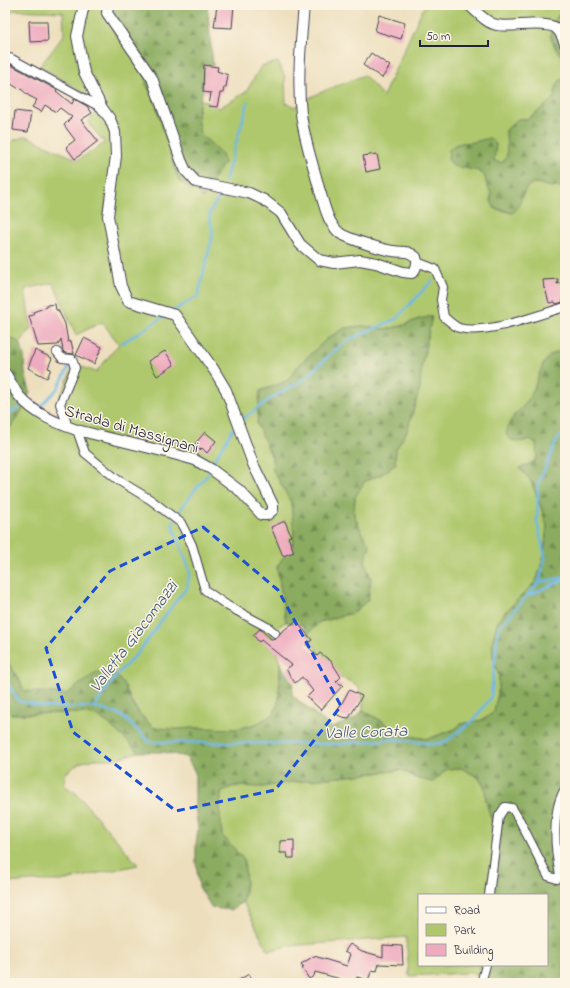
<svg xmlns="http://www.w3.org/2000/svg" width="570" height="988" viewBox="0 0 570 988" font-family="'Indie Flower',sans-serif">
	<defs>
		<pattern id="forest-firs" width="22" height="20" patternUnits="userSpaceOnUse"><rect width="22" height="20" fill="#8bac60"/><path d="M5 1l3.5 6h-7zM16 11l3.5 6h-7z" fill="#718c50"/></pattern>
	</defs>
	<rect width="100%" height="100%" fill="#fcf5e5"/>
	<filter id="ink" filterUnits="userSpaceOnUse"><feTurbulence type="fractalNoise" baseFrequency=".025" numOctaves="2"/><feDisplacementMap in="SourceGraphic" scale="8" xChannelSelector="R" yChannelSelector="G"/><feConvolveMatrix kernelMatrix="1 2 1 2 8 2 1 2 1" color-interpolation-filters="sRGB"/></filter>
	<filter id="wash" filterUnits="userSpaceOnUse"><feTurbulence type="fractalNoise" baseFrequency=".012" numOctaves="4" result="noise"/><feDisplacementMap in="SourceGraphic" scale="16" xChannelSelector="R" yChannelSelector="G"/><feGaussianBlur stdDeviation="0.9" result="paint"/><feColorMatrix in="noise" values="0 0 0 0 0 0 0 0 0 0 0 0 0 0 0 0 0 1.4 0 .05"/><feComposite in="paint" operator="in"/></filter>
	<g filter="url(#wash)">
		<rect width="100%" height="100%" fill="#eddfbd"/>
		<g fill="#afc86d" stroke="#687554">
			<path d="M 5,5 L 107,5 L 140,60 L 151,95 L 155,101 L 177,176 L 180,182 L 196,191 L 212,184 L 216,174 L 224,163 L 222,154 L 200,134 L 197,118 L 200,99 L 219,108 L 246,92 L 261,66 L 278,62 L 285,77 L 286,103 L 295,107 C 315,92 341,85 364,75 L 383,96 L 423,8 L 427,5 L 565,5 L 565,12 L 558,15 L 551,29 L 551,38 L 554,46 L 564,60 L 565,64 L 565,77 L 559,81 L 555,97 L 541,109 L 527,119 L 518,119 L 506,130 L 507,156 L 502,163 L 494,161 L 496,144 L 490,138 C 485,139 480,141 474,142 C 460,145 451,139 448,159 L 462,168 L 471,168 L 479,171 L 485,177 L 487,186 L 491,193 L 491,201 L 495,209 L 512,213 L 518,208 L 520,199 L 524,191 L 530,185 L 538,183 L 546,186 L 563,187 L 565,185 L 565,351 C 543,349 539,380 531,395 C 527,404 520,410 513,416 L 522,442 L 530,439 L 536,442 C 540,460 534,462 520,469 L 530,479 L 539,501 L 547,525 L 544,555 L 537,580 L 507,610 L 497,623 L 493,658 L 499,676 L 498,693 L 494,712 L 483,720 L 462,724 L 455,729 L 428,739 L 408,736 L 394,731 L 385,723 L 363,710 L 363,697 L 357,685 L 341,677 L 325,665 L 308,634 L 319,622 L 332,619 L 371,579 L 365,561 L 369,546 L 362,533 L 354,515 L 355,497 L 365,481 L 380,475 L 395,465 L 396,449 L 407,431 L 420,388 L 421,369 L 432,316 L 416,320 L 402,326 L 385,329 L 363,326 L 345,328 L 328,338 L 299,365 L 287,381 L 260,391 L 257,424 L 272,457 L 273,470 L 291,502 L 294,533 L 293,543 L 277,567 L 286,622 L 272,631 L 277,655 L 280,662 L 279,699 L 274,714 L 256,724 L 237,729 L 195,728 L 177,729 L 154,728 C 139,714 132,705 125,686 L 76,689 L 66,694 L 24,691 L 19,679 L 5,658 L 5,435 L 25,406 L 61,424 L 60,397 L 74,364 L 96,372 L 119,344 L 102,322 L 76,335 L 53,283 L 25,289 L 31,328 L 20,343 L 9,337 L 5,341 L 5,167 L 12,141 L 26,136 L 78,160 L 105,143 L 87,122 L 98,111 L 90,97 L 40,66 L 64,35 L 63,12 L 14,10 L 5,20 Z"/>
			<path d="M 5,708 L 11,714 L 84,713 L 97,716 L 108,723 L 139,752 L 115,759 L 94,759 L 79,763 L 66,773 L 64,785 L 78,795 L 138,865 L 61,881 L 31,881 L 5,883 Z"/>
			<path d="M 461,768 L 478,777 L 485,788 L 486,801 L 493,825 L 494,845 L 487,895 L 419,895 L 419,965 L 479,965 L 480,974 L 466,973 L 409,976 L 406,937 L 287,946 L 268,951 L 243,902 L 246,883 L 244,860 L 222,835 L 220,815 L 221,792 L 234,786 L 263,787 L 285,783 L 402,770 L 416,778 L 433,782 L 447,769 Z"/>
		</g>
		<g fill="url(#forest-firs)" stroke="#56674e">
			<path d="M 107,5 L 207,5 L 213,65 L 200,99 L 197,118 L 200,134 L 222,154 L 224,163 C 216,174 210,187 203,199 L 196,191 L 180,182 L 177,175 L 155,101 L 146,84 L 146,73 L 140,60 L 115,34 Z"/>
			<path d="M 565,12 L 565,64 C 560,49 547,44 552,25 C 554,18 559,15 565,12 Z"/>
			<path d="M 565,77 L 565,185 L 563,187 C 557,187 552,188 547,186 C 544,186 540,183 537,183 C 524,183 522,198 519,207 C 517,209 514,211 512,213 L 504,210 L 495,209 L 491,201 L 491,193 L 487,186 L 485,177 L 479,171 L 453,166 L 448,159 L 449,150 C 459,141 462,144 474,142 C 479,141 485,139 490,138 L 496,144 L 494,161 L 502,163 L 507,156 L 506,130 L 518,119 L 527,119 L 541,109 L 555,97 C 555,88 557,83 565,77 Z"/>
			<path d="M 432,316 L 421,369 L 420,388 L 407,431 L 396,449 L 395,465 L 380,475 L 365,481 L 355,497 L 354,515 L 362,533 L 370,546 L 365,561 L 371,579 L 368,600 L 353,613 L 319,622 L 308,634 L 302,625 L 286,622 L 277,567 L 293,543 L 294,533 L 291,502 L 273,470 L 272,457 L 257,424 L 260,391 L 287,381 L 299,365 L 328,338 L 345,328 L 363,326 L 385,329 L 402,326 L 416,320 Z"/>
			<path d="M 9,337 L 20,343 L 24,356 L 25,373 L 30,391 L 25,406 L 5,435 L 5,341 Z"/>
			<path d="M 560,351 L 565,351 L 565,983 L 494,983 L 486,976 L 480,974 L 479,965 L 547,965 L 547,895 L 487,895 L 494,845 L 493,825 L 486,801 L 485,788 L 478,777 L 461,768 L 447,769 L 433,782 L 416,778 L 402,770 L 285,783 L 263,787 L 234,786 L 221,792 L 220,815 L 222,835 L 244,860 L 246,883 L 243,902 L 231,910 L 212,908 L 199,887 L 196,862 L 196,844 L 198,829 L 195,806 L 195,772 L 186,757 L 163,752 L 139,752 L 108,723 L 97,716 L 84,713 L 11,714 L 5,708 L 5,658 L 19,679 L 24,691 L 66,694 L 97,672 L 114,673 L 125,686 L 130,701 L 141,716 L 154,728 L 177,729 L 195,728 L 237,729 L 256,724 L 274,714 L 279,699 L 280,662 L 285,672 L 293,683 L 292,695 L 332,728 L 355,718 L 363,710 L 385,723 L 394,731 L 408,736 L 428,739 L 455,729 L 461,724 L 483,720 L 494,712 L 498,693 L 499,676 L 493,658 L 492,642 L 497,623 L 507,610 L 537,580 L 544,555 L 547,526 L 539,501 L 530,480 L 520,468 L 534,462 L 537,457 L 536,443 L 530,439 C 520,443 513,443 506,435 C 510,412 521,414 530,396 C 536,387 540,366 547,359 C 549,355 556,353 560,351 Z"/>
		</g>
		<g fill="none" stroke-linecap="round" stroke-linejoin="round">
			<g stroke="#6db7e6" stroke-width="2.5">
				<path d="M 225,181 L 248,102"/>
				<path d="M 173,311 L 198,296 L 213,233 L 209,214 L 221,194"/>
				<path d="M 122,343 L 165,316"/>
				<path d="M 41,406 L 58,388 L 69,367"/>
				<path d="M 5,416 L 19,408"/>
				<path d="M 241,420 L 270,399 L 306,378 L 328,356 L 348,340 L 396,319 L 432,281"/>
				<path d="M 213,462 L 233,429"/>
				<path d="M 539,582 L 565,577"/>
				<path d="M 529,595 L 565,579"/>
				<path d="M 5,680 L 19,701 L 45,707 L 94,707 L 121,715 L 150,742 L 338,744 L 395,739 L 433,744 L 445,742 L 474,720 L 491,697 L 498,629 L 539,582 L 545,557 L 537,522 L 538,484 L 557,440 L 565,431"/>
				<path d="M 94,707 L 120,671 L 138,653 L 178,598 L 187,588 L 190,571 L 172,524 L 185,503 L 208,474"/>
			</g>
		</g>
		<g id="blocks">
			<g fill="#eeabbf">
				<path d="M 217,5 L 234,5 L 232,28 L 214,27 Z"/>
				<path d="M 379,15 L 405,23 L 401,39 L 375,31 Z"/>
				<path d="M 29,21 L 47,21 L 48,41 L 30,42 Z"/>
				<path d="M 371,53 L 390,66 L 382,78 L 363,65 Z"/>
				<path d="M 11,65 L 57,90 L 56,91 L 72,104 L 74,99 L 87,106 L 92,113 L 81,120 L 98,141 L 75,159 L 66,147 L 75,140 L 64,125 L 72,117 L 60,108 L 56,112 L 45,105 L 41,112 L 32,107 L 37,100 L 29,96 L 20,88 L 19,89 L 5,80 L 5,71 Z"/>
				<path d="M 204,65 L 218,67 L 217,71 L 228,75 L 226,87 L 224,87 L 223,93 L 220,93 L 217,107 L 209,106 L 211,93 L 203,92 Z"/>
				<path d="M 15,111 L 31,113 L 28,132 L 13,130 Z"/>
				<path d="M 377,154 L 380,169 L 366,172 L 363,156 Z"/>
				<path d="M 558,279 L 557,284 L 565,282 L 565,299 L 563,299 L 563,302 L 556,304 L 555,302 L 549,303 L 545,288 L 544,289 L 543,280 Z"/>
				<path d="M 55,304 L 56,310 L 58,310 L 65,324 L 68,342 L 71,341 L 74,354 L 65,353 L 63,351 L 61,339 L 58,345 L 38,346 L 29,316 L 34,315 L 33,312 L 47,307 L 47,305 Z"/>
				<path d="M 84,338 L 102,347 L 94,364 L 76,355 Z"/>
				<path d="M 35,350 L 52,358 L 48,368 L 51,369 L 47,378 L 28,368 Z"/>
				<path d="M 165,351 L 174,365 L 157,376 L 148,361 Z"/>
				<path d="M 205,432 L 216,441 L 207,453 L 202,448 L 200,450 L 194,445 Z"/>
				<path d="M 285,521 L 291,536 L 288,537 L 294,552 L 283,556 L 271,527 Z"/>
				<path d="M 296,621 L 312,640 L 306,644 L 317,656 L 320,653 L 331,661 L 341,677 L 336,682 L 343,685 L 321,710 L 307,697 L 313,691 L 302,677 L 295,683 L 286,669 L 292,665 L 261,640 L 259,642 L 253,635 L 260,629 L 271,639 L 277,638 L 279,636 L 280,633 Z"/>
				<path d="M 349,690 L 362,696 L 349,718 L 342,717 L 336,714 Z"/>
				<path d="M 294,840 L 294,858 L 288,858 L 287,853 L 280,853 L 280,841 Z"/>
				<path d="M 350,944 L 362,951 L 383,957 L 383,945 L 402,946 L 403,965 L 379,964 L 377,971 L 372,970 L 368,980 L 357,977 L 355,983 L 315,972 L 314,976 L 309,979 L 302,968 L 304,967 L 301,964 L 314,956 L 347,966 L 351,954 L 345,951 Z"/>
				<path d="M 249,974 L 254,983 L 234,983 Z"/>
			</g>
		</g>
	</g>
	<g filter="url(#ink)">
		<use href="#blocks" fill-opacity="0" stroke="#403e4e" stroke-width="1"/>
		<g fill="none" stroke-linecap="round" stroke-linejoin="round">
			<defs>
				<g id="minor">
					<path d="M 5,63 L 10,58 L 102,108"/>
					<path d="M 417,262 L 435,269 L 443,287 L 441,300 L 444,317 C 448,320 454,326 459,328 C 486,335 538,315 565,307"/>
					<path d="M 57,352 L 62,358 L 72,359 L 75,368 L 60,404 L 66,421 L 67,427"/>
					<path d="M 77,430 L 85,453 L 118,480 L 151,500 L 181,523 L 192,545 L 205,590 L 228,606 L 269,628 L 275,633"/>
					<path d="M 489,895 L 499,816 L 505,807 L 512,808 L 520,821 L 548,876 L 557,879 L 560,875 C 555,851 551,811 565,789"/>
					<path d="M 481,983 L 486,965"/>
				</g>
				<g id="tertiary">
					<path d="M 108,5 L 107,13 L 152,78 L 181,160 L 186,171 L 196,182 L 249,193 L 264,200 L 281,213 L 300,244 L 319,260 L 334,263 L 360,260 L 376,263 L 403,272 L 412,273 C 417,268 418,264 416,257 C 405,249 404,253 393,251 C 383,250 350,239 341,234 C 327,224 324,203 319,188 C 313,164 304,139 301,114 C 297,78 301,41 304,5"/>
					<path d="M 469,5 C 477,12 486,23 497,25 C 511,28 545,20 556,28 C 561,32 563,38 565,44"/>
					<path d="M 5,373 C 10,380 14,390 20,397 C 35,414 56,423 77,430 L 170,453 L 195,460 L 211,469 L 239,490 L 262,515 L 267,515 L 273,510 L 273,505 L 253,464 L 226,390 L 214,370 L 175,315 L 128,301 L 121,286 L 108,216 L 116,156 L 115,132 L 110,119 L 102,108 L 84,72 L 77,36 L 84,5"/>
				</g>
			</defs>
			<use href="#minor" stroke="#403e4e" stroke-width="10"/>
			<use href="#tertiary" stroke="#403e4e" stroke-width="12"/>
			<use href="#minor" stroke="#fff" stroke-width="8"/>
			<use href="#tertiary" stroke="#fff" stroke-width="10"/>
		</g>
	</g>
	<path fill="none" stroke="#1d4ed8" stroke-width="3" stroke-dasharray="8 5" stroke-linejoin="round" d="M 203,527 L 278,590 L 341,706 L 275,790 L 176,811 L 73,732 L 46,648 L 110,571 Z"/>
	<g text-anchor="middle" stroke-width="3" stroke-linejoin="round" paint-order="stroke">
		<g font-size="16" fill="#22223b" stroke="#fcf5e5">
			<text transform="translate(132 428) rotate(16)" y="6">Strada di Massignani</text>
		</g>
		<g font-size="17" font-style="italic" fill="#3c5677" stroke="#fcf5e5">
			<text transform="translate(133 636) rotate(-53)" y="6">Valletta Giacomazzi</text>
			<text transform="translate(366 731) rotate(-2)" y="6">Valle Corata</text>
		</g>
	</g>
	<rect width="570" height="988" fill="none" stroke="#fcf5e5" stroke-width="20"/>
	<rect x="418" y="894" width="130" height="72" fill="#fcf5e5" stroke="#a5a1a1"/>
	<rect x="426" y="907" width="20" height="6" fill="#ffffff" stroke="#a5a1a1"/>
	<text x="454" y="914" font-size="12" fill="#22223b">Road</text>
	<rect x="426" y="924" width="20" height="12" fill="#afc86d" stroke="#a5a1a1"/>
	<text x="454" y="934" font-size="12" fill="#22223b">Park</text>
	<rect x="426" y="944" width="20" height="12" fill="#eeabbf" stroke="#a5a1a1"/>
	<text x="454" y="954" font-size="12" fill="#22223b">Building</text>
	<path d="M420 40v6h68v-6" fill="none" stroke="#22223b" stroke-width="2"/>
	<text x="426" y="40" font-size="12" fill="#22223b" stroke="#fcf5e5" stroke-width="3" paint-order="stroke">50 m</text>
</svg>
